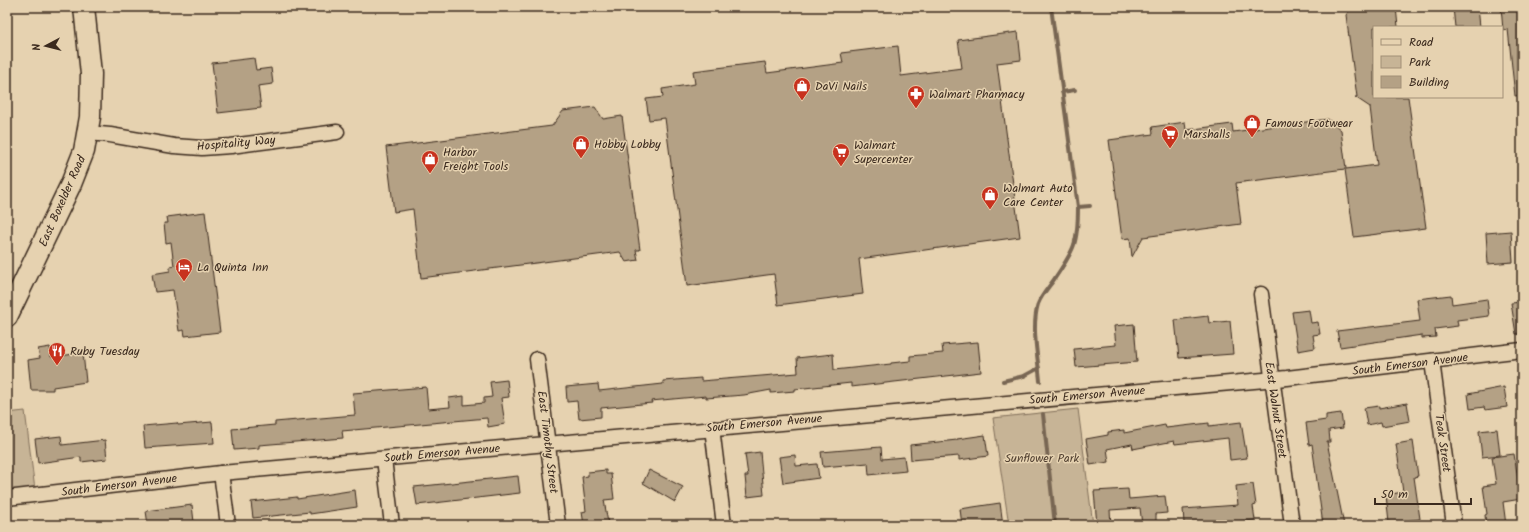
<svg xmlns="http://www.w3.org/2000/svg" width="1529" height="532" viewBox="0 0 1529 532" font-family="Kalam,sans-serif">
	<rect width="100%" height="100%" fill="#e6d2b0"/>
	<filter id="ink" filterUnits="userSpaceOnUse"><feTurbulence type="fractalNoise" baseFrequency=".025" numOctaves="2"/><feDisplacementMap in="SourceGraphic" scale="8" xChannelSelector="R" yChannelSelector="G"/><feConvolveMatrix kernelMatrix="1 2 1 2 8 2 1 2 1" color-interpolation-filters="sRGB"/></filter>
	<g filter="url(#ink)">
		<g fill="#c7b496" stroke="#816f5a">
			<path d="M 1078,409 L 1093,525 L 1009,525 L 993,418 Z"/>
			<path d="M 25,411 L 35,490 L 7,494 L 7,413 Z"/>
		</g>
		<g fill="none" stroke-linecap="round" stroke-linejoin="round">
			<g stroke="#786652" stroke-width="4">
				<path d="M 1062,92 L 1075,90"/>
				<path d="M 1078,207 L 1090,206"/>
				<path d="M 1003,381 L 1024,376 L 1039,368"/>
				<path d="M 1040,381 C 1038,356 1031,328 1038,304 C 1041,296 1048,288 1053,281 C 1074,250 1078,245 1078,207 L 1051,7"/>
				<path d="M 1043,414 L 1055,525"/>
			</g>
		</g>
		<g fill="#b4a185" stroke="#3b2a1e">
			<path d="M 1352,7 L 1396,7 L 1398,27 L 1374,27 L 1374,97 L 1408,97 L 1426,228 L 1354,237 L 1345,169 L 1236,183 L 1241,224 L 1143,237 L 1132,257 L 1130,238 L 1122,239 L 1109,140 L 1153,134 L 1152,127 L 1185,122 L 1186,130 L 1232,124 L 1233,132 L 1328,119 L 1341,130 L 1346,169 L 1377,165 L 1370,107 L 1355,97 L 1357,97 L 1346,15 Z"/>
			<path d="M 1453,7 L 1478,7 L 1480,27 L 1455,27 Z"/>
			<path d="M 1501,7 L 1522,7 L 1522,95 L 1515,96 L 1508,29 L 1503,30 Z"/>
			<path d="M 1018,32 L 1021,60 L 997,63 L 1020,237 L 859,259 L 863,294 L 778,305 L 774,274 L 687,286 L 665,118 L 649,120 L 646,99 L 663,97 L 662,89 L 695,84 L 693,71 L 765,62 L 767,73 L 843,63 L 841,53 L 898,46 L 901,76 L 962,68 L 958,40 Z"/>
			<path d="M 254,58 L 256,70 L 271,68 L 273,84 L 258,86 L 261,108 L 218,113 L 212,63 Z"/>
			<path d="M 595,107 L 603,119 L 622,116 L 640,250 L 636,250 L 638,260 L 626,262 L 620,252 L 421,278 L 413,209 L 394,212 L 386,147 L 552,126 L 563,111 Z"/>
			<path d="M 205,212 L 220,332 L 185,336 L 184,330 L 179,331 L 173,290 L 155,292 L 152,274 L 170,271 L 170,267 L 174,266 L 171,242 L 166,243 L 164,223 L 168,223 L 167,217 Z"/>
			<path d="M 1511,231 L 1513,262 L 1488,264 L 1486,233 Z"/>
			<path d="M 1451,295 L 1452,304 L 1487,299 L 1489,316 L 1457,320 L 1458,326 L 1435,329 L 1436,337 L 1422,338 L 1422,335 L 1340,347 L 1337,331 L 1420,321 L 1417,299 Z"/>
			<path d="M 1522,302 L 1522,334 L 1516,334 L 1511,303 Z"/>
			<path d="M 1309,310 L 1311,323 L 1318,322 L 1320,334 L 1313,335 L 1315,348 L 1298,351 L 1292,312 Z"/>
			<path d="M 1208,316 L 1209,323 L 1230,321 L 1233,354 L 1179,358 L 1175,320 Z"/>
			<path d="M 1134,324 L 1137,362 L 1076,367 L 1074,349 L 1116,345 L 1114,326 Z"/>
			<path d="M 978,342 L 981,372 L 851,387 L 851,383 L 795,389 L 795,391 L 771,393 L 771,390 L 744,395 L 706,398 L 706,396 L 651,401 L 652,403 L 601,408 L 601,417 L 579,419 L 577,401 L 567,402 L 566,387 L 598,384 L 599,391 L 663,384 L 663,381 L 701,378 L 701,381 L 798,373 L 797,358 L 833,354 L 834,370 L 891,364 L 891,363 L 910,361 L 910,356 L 943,353 L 942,345 Z"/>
			<path d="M 50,347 L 51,357 L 83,353 L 86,382 L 53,387 L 53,390 L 31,390 L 28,360 L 40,358 L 38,349 Z"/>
			<path d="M 507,380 L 509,397 L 501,398 L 505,424 L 488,427 L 487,418 L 342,431 L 343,438 L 259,445 L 259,448 L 234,450 L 232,429 L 275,425 L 275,422 L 355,415 L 353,393 L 426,387 L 428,409 L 450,407 L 449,398 L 464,396 L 464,405 L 484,403 L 484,398 L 492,397 L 490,382 Z"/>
			<path d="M 1504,387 L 1507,407 L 1485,410 L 1484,407 L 1470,409 L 1468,394 Z"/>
			<path d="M 1407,403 L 1410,421 L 1382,426 L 1381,422 L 1367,425 L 1364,408 L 1379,406 L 1379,408 Z"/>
			<path d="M 1341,413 L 1343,428 L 1329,430 L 1330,442 L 1327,442 L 1344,525 L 1323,525 L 1312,444 L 1309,445 L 1306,423 L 1326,420 L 1326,415 Z"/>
			<path d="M 212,422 L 214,443 L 145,448 L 143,426 L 177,423 L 178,425 Z"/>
			<path d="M 1241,422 L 1247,458 L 1230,460 L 1228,438 L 1175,444 L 1174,441 L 1133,449 L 1132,444 L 1107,449 L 1109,462 L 1090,465 L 1086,439 L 1108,435 L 1108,432 L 1124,430 L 1124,433 L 1165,425 L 1166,428 L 1209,423 L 1209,426 Z"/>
			<path d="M 1497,429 L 1500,455 L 1482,457 L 1479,431 Z"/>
			<path d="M 985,435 L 988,456 L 959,460 L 959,456 L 911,460 L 910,445 L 957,440 L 957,439 Z"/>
			<path d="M 61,436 L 62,445 L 105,440 L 107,459 L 81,462 L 81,457 L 38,463 L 35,439 Z"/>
			<path d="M 1413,441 L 1418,476 L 1414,477 L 1420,519 L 1389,523 L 1386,495 L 1403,492 L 1396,444 Z"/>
			<path d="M 881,447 L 882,459 L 904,457 L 906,471 L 869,475 L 868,463 L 823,467 L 821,452 Z"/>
			<path d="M 760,452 L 764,495 L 747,497 L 745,476 L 748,476 L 745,454 Z"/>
			<path d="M 1514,454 L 1521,499 L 1503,502 L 1506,525 L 1486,525 L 1485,515 L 1487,514 L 1483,486 L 1496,484 L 1492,457 Z"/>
			<path d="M 795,455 L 796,466 L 817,464 L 819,478 L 783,483 L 779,457 Z"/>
			<path d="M 606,470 L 606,474 L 611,474 L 614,499 L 604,500 L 608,523 L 584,525 L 582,512 L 586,511 L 582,477 L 588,476 L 588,472 Z"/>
			<path d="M 649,470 L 683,487 L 675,502 L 643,483 Z"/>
			<path d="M 518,476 L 520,493 L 417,505 L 414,487 Z"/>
			<path d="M 1253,484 L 1256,505 L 1253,506 L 1255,520 L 1199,525 L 1199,522 L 1184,523 L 1183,509 L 1238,505 L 1236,486 Z"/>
			<path d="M 1128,489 L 1129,499 L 1165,496 L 1167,513 L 1156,514 L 1156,525 L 1142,525 L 1140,508 L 1110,510 L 1111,525 L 1097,525 L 1094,491 Z"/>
			<path d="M 355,490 L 357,507 L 310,514 L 310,512 L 253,518 L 251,502 L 297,497 L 297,499 Z"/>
			<path d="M 1000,503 L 1003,525 L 962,525 L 960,509 Z"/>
			<path d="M 192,505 L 194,522 L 148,525 L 146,511 Z"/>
		</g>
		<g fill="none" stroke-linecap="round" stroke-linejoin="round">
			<defs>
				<g id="minor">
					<path d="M 88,133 L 110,135 L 174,146 L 202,148 L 231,146 L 337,132"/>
					<path d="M 1261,294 L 1292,525"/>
					<path d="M 537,359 L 558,525"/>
					<path d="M 1432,361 L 1454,525"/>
					<path d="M 712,428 L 724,525"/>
					<path d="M 384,459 L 392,525"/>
					<path d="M 221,473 L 228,525"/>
					<path d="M 7,498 L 221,473 L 1287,378 L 1522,350"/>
				</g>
				<path id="secondary" d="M 7,317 L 71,184 L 84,151 L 90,117 L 91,74 L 84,7"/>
			</defs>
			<use href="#minor" stroke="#3b2a1e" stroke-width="17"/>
			<use href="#secondary" stroke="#3b2a1e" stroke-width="23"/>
			<use href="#minor" stroke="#e6d2b0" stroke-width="14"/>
			<use href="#secondary" stroke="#e6d2b0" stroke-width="20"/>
		</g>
	</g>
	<defs>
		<symbol id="shop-pin" viewBox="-11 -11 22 30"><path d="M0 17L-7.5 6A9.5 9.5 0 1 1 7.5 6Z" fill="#c8321e" stroke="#e6d2b0"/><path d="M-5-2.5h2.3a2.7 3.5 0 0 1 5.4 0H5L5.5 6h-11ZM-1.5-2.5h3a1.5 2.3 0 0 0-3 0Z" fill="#fff"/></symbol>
		<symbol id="pharmacy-pin" viewBox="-11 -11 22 30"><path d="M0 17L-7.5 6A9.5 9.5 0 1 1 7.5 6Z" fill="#c8321e" stroke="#e6d2b0"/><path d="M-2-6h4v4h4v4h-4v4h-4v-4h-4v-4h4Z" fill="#fff"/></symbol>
		<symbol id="supermarket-pin" viewBox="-11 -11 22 30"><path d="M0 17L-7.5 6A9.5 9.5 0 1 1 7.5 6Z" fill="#c8321e" stroke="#e6d2b0"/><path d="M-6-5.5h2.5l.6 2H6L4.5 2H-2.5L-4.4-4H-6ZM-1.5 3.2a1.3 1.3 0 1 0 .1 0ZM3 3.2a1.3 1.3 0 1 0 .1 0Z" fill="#fff"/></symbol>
		<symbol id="hotel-pin" viewBox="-11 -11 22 30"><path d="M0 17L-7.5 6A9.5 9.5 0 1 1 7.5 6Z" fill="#c8321e" stroke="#e6d2b0"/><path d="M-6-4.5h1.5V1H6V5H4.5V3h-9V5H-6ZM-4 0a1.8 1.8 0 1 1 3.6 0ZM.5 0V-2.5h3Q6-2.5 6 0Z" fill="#fff"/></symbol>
		<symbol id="restaurant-pin" viewBox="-11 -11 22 30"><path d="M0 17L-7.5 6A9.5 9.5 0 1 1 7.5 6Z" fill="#c8321e" stroke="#e6d2b0"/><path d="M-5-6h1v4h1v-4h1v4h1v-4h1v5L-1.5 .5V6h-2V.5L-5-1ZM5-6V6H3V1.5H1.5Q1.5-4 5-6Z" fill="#fff"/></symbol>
	</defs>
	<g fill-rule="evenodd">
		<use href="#shop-pin" x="792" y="76" width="20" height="27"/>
		<use href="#pharmacy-pin" x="906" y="84" width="20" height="27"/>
		<use href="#shop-pin" x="1242" y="113" width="20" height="27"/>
		<use href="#supermarket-pin" x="1160" y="124" width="20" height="27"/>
		<use href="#shop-pin" x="571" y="134" width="20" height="27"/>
		<use href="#supermarket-pin" x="831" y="142" width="20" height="27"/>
		<use href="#shop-pin" x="420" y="149" width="20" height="27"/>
		<use href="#shop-pin" x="980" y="185" width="20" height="27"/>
		<use href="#hotel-pin" x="174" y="257" width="20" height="27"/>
		<use href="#restaurant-pin" x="47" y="341" width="20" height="27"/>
	</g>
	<g text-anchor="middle" stroke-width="3" stroke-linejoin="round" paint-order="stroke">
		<g font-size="12" fill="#3b2a1e" stroke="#e6d2b0" text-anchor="start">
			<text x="815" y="90">DaVi Nails</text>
			<text x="929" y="98">Walmart Pharmacy</text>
			<text x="1265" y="127">Famous Footwear</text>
			<text x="1183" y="138">Marshalls</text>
			<text x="594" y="148">Hobby Lobby</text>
			<text x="854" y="149">Walmart<tspan x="854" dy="14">Supercenter</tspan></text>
			<text x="443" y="156">Harbor<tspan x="443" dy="14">Freight Tools</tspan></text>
			<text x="1003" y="192">Walmart Auto<tspan x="1003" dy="14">Care Center</tspan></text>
			<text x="197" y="271">La Quinta Inn</text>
			<text x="70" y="355">Ruby Tuesday</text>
		</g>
		<g font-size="12" fill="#3b2a1e" stroke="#e6d2b0">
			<text transform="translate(236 143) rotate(-5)" y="4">Hospitality Way</text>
			<text transform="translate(62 201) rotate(-66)" y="4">East Boxelder Road</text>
			<text transform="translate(1410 364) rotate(-7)" y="4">South Emerson Avenue</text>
			<text transform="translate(1087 395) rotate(-5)" y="4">South Emerson Avenue</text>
			<text transform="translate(1276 410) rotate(82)" y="4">East Walnut Street</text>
			<text transform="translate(764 423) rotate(-5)" y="4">South Emerson Avenue</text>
			<text transform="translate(548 442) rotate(83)" y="4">East Timothy Street</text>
			<text transform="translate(1443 443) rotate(82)" y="4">Teak Street</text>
			<text transform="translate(442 453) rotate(-5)" y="4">South Emerson Avenue</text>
			<text transform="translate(119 485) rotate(-7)" y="4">South Emerson Avenue</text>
		</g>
		<g font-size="12" fill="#503f30" stroke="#e6d2b0">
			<text x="1042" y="462">Sunflower Park</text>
		</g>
	</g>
	<rect width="1529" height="532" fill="none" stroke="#e6d2b0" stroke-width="24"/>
	<rect x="12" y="12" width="1505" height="508" fill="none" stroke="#3b2a1e" stroke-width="1.5" filter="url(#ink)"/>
	<rect x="1373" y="26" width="130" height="72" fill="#e6d2b0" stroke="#a28f76"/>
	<rect x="1381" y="39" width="20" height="6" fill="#e6d2b0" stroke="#a28f76"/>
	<text x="1409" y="46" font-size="12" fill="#3b2a1e">Road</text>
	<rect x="1381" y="56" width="20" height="12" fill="#c7b496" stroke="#a28f76"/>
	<text x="1409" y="66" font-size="12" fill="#3b2a1e">Park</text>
	<rect x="1381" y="76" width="20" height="12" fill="#b4a185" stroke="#a28f76"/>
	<text x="1409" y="86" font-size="12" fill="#3b2a1e">Building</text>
	<g transform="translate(46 46) rotate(263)" stroke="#e6d2b0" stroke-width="3" paint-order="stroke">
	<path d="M0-3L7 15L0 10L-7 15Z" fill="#3b2a1e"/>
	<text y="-6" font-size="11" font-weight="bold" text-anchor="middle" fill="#3b2a1e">N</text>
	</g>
	<path d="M1375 498v6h96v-6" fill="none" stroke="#3b2a1e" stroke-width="2"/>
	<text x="1381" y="498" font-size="12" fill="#3b2a1e" stroke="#e6d2b0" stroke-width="3" paint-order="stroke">50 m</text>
</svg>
